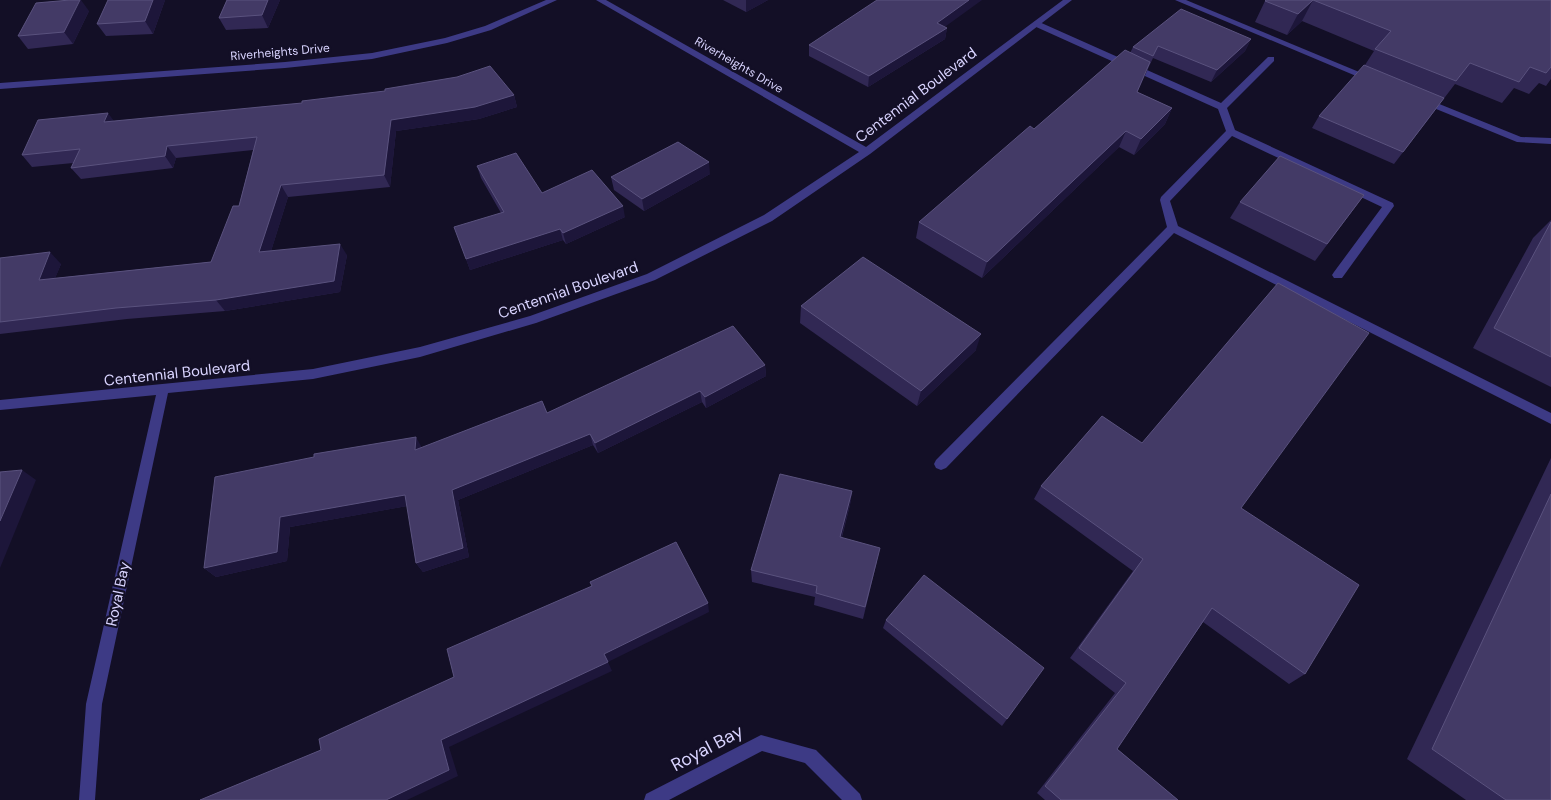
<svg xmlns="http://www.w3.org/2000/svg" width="1551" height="800" viewBox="0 0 1551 800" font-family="'DM Sans',sans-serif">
	<rect width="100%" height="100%" fill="#130f26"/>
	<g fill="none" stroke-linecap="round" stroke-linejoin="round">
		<g fill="#3d3a85" fill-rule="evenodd">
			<path d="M 1175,0 L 1186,0 L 1376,79 L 1374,81 L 1368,81 Z"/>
			<path d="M 1037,21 L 1221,103 L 1268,57 L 1274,57 L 1274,61 L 1227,108 L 1235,130 L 1393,203 L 1394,206 L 1342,278 L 1334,278 L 1332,275 L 1334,272 L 1382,207 L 1232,136 L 1170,201 L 1178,226 L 1551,413 L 1551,424 L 1174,233 L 946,468 L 941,470 L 936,468 L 934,464 L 936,460 L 1167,227 L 1160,200 L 1161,197 L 1226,131 L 1218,109 L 1034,26 L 1034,22 Z"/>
			<path d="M 1422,97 L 1521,137 L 1551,138 L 1551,144 L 1517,142 L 1419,102 L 1419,98 Z"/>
		</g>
		<g fill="#3d3a85" fill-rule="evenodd">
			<path d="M 546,0 L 557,0 L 491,30 L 447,43 L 372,59 L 285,68 L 0,89 L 0,83 L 285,62 L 372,53 L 445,38 L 485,26 Z"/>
			<path d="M 596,0 L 606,0 L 866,147 L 1063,0 L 1072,0 L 870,154 L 772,221 L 655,280 L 536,323 L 420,357 L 313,379 L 168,393 L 102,704 L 95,800 L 79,800 L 86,704 L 156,395 L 0,410 L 0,400 L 313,369 L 420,347 L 530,316 L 647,274 L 764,215 L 859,152 Z"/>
			<path d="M 761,735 L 816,750 L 860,794 L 862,800 L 842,800 L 805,763 L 762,751 L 669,800 L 644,800 L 646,794 Z"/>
		</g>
	</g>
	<g fill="#312854">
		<path d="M 165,0 L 153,34 L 106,36 L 97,24 Z"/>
		<path d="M 227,0 L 280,0 L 268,28 L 226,30 L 219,18 Z"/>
		<path d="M 723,0 L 768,0 L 746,12 Z"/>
		<path d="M 1551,0 L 1551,79 L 1546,86 L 1539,83 L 1529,94 L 1514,88 L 1502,103 L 1455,84 L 1394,164 L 1312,128 L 1319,116 L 1365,65 L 1374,51 L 1302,21 L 1287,35 L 1255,22 L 1265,1 Z"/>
		<path d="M 89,11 L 73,44 L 28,49 L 18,36 Z"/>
		<path d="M 947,28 L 945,39 L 868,87 L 809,56 L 809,45 Z"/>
		<path d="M 1251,39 L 1245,51 L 1211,82 L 1153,58 L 1137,92 L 1172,108 L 1165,124 L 1134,155 L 1119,147 L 982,278 L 916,238 L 919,222 L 1034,129 L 1130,53 L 1133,47 Z"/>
		<path d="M 514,95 L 517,107 L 479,119 L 396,131 L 390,187 L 288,197 L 271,251 L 347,255 L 340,292 L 225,311 L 127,319 L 0,334 L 0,258 L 61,264 L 55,278 L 211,262 L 239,206 L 253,150 L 176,158 L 173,168 L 81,179 L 71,168 L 73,163 L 32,167 L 22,155 L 114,121 Z"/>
		<path d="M 477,166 L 542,193 L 625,217 L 566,244 L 563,240 L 470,270 L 466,259 L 501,213 L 481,178 Z"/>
		<path d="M 710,174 L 644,211 L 614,190 L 611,177 Z"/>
		<path d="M 1364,195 L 1315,261 L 1230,218 L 1240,202 Z"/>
		<path d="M 1551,220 L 1551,387 L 1473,348 L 1533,238 Z"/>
		<path d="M 801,306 L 976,350 L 917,406 L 800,323 Z"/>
		<path d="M 765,365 L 766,376 L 706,408 L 702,402 L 598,453 L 593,445 L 458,500 L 469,557 L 423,572 L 416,563 L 407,506 L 290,527 L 287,561 L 216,577 L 204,568 L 422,448 L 547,413 Z"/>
		<path d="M 1551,458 L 1551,800 L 1466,800 L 1407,759 Z"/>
		<path d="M 1041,486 L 1241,508 L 1305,674 L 1289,684 L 1203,622 L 1117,749 L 1178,800 L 1045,800 L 1037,793 L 1115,693 L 1070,658 L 1133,571 L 1034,499 Z"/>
		<path d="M 852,491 L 850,505 L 842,537 L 877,561 L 863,619 L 814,605 L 815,597 L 752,582 L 751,570 Z"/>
		<path d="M 886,620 L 1007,719 L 1002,726 L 883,628 Z"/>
	</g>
	<g fill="#1d163a">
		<path d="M 80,0 L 81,0 L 89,11 L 73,44 L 64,32 Z"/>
		<path d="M 153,0 L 165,0 L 153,34 L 145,21 Z"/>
		<path d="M 268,0 L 280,0 L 268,28 L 262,15 Z"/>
		<path d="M 746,0 L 768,0 L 746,12 Z"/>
		<path d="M 969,0 L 982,0 L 935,34 L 937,23 Z"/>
		<path d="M 1313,0 L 1302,21 L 1287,35 L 1298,14 Z"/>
		<path d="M 947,28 L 945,39 L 868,87 L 869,76 Z"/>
		<path d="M 1251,39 L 1245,51 L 1211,82 L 1217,70 Z"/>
		<path d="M 1150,62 L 1144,78 L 1130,108 L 1137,92 Z"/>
		<path d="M 514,95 L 517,107 L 479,119 L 396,131 L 390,187 L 384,175 L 391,120 Z"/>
		<path d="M 1172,108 L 1165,124 L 1134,155 L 1141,139 Z"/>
		<path d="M 108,113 L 117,125 L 104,122 Z"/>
		<path d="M 1126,131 L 1119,147 L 982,278 L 987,262 Z"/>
		<path d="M 167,146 L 176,158 L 173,168 L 165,156 Z"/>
		<path d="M 709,162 L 710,174 L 644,211 L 642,199 Z"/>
		<path d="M 281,185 L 288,197 L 267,264 L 259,252 Z"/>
		<path d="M 623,206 L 625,217 L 566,244 L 563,233 Z"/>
		<path d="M 560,229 L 563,240 L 470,270 L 466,259 Z"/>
		<path d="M 340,244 L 347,255 L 340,292 L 225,311 L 216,300 Z"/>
		<path d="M 50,252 L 61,264 L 50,291 L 39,280 Z"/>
		<path d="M 981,334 L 976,350 L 917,406 L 921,391 Z"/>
		<path d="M 765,365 L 766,376 L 706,408 L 705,397 Z"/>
		<path d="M 700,391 L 702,402 L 598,453 L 595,443 Z"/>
		<path d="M 590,434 L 593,445 L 458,500 L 469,557 L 423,572 L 416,563 L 452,490 Z"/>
		<path d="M 416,437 L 422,448 L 415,450 Z"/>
		<path d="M 22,470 L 36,480 L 0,568 L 0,521 Z"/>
		<path d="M 852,491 L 850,505 L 838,550 L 840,537 Z"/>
		<path d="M 405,495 L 413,505 L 290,527 L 287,561 L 216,577 L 204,568 L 280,517 Z"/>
		<path d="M 708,603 L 709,612 L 608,662 L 612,671 L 449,747 L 458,776 L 407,800 L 386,800 L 441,740 L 604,654 Z"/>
	</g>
	<g fill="#433a66" stroke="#5a527e">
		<path d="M 70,0 L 80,0 L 64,32 L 18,36 L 36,3 Z"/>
		<path d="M 108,0 L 153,0 L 145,21 L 97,24 Z"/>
		<path d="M 227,0 L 268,0 L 262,15 L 219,18 Z"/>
		<path d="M 877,0 L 969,0 L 937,23 L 947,28 L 869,76 L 809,45 Z"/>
		<path d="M 1266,0 L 1551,0 L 1551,67 L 1546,73 L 1530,67 L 1519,82 L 1470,63 L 1456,81 L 1375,49 L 1391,31 L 1313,0 L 1298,14 L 1265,1 Z"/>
		<path d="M 1181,9 L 1251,39 L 1217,70 L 1158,46 L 1153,56 L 1133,47 Z"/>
		<path d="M 1125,50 L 1150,62 L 1137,92 L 1172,108 L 1141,139 L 1126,131 L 987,262 L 919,222 L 1030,126 L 1034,129 Z"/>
		<path d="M 1364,65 L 1444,98 L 1403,152 L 1319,116 Z"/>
		<path d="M 490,66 L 514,95 L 475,107 L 391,120 L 384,175 L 281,185 L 259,252 L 340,244 L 334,281 L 216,300 L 116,308 L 0,322 L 0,258 L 50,252 L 39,280 L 211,262 L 233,206 L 239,206 L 257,137 L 167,146 L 165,156 L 71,168 L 80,149 L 22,155 L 38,120 L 108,113 L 104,122 L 302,103 L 302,101 L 385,91 L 385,89 L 457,77 Z"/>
		<path d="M 678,142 L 709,162 L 642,199 L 611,177 Z"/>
		<path d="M 516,153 L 542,193 L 592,170 L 623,206 L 563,233 L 560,229 L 466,259 L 454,227 L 504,212 L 477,166 Z"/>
		<path d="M 1280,156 L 1364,195 L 1327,244 L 1240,202 Z"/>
		<path d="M 1551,222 L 1551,357 L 1494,328 Z"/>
		<path d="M 863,257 L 981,334 L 921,391 L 801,306 Z"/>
		<path d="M 1278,283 L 1369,333 L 1241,508 L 1359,585 L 1305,674 L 1212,608 L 1117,749 L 1178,800 L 1061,800 L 1045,786 L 1126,683 L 1079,648 L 1143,559 L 1041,486 L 1102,416 L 1142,443 Z"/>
		<path d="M 733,326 L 765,365 L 705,397 L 700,391 L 595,443 L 590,434 L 452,490 L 463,548 L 416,563 L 405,495 L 280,517 L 277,552 L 204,568 L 215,477 L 314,457 L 314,454 L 416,437 L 415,450 L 542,401 L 547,413 Z"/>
		<path d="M 22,470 L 0,521 L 0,472 Z"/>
		<path d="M 780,474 L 852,491 L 840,537 L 880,548 L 865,607 L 816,593 L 817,586 L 751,570 Z"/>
		<path d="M 1551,494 L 1551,800 L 1506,800 L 1432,749 Z"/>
		<path d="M 676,542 L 708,603 L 604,654 L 608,662 L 441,740 L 449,770 L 386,800 L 200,800 L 321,750 L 319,739 L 454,677 L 447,649 L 592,586 L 590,582 Z"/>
		<path d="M 924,575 L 1044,668 L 1007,719 L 886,620 Z"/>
	</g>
	<g text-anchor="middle" stroke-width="4.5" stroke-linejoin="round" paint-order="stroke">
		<g font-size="12" fill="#d9d4ff" stroke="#130f26">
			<text transform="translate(280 52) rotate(-5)" y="4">Riverheights Drive</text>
			<text transform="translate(739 65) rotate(30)" y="4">Riverheights Drive</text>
		</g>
		<g font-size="15" fill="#d9d4ff" stroke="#130f26">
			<text transform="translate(916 95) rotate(-37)" y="5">Centennial Boulevard</text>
			<text transform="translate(568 290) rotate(-19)" y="5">Centennial Boulevard</text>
			<text transform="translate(177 373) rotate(-6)" y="5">Centennial Boulevard</text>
			<text transform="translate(118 594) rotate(-78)" y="5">Royal Bay</text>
		</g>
		<g font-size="18" fill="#d9d4ff" stroke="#130f26">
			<text transform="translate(707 748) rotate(-28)" y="6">Royal Bay</text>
		</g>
	</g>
</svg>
